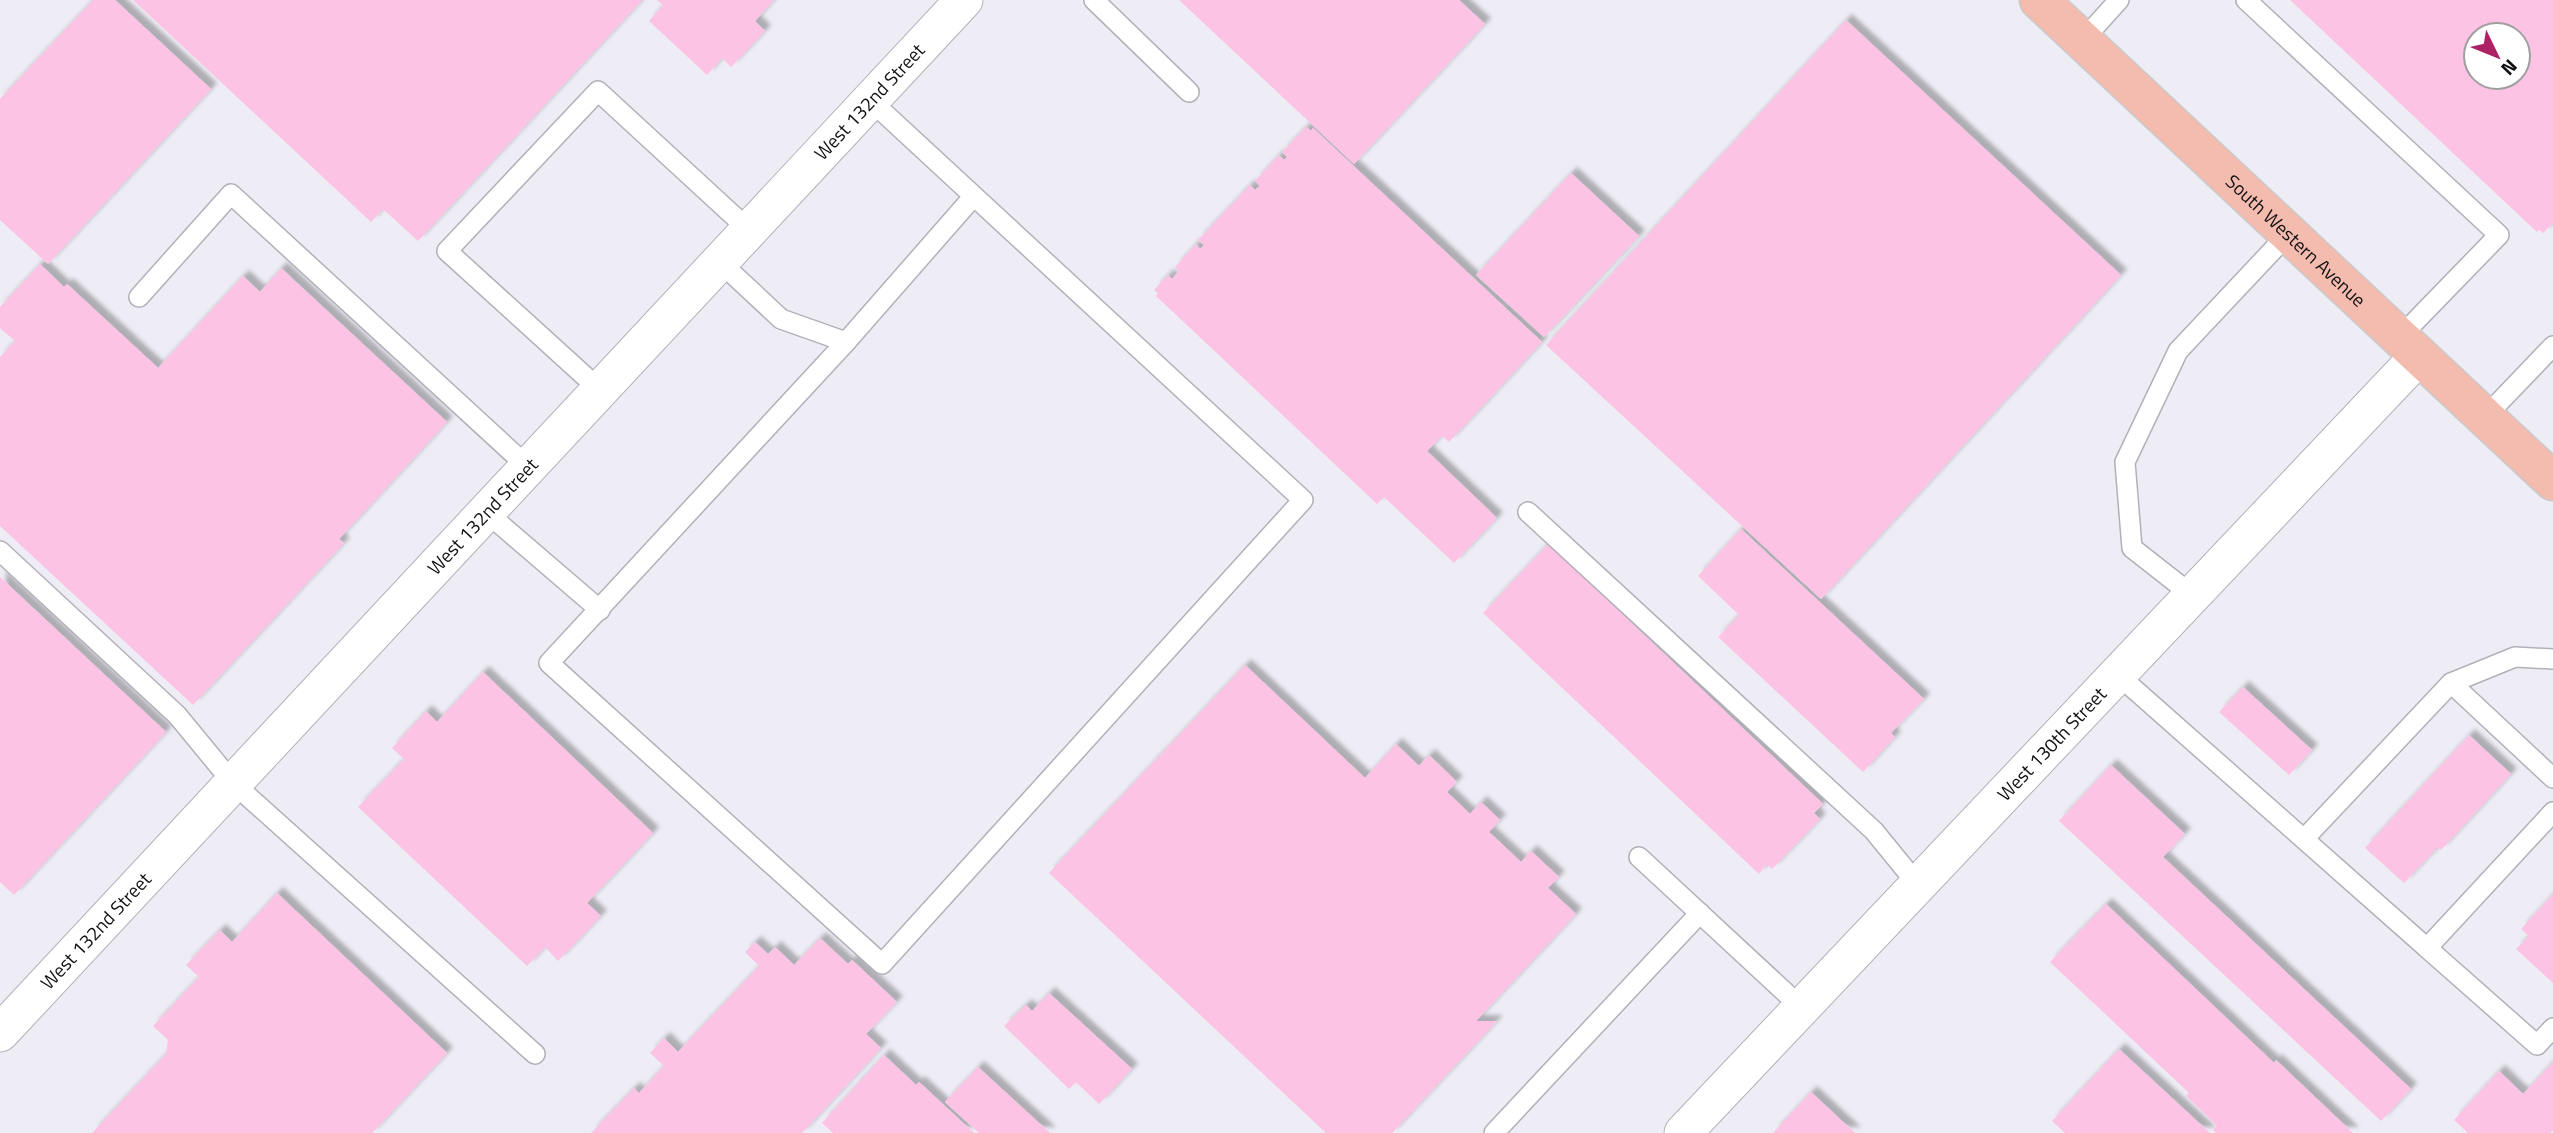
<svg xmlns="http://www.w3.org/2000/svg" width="2553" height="1133" viewBox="0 0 2553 1133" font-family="'Titillium Web',sans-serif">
	<defs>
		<filter id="shadow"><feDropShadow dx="6" dy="-6" stdDeviation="2" flood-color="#0004"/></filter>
	</defs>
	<rect width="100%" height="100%" fill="#eeecf5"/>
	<g fill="#fcc3e4" fill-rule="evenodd" filter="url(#shadow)">
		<path d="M 93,0 L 115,0 L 211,89 L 48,264 L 0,220 L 0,99 Z"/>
		<path d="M 133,0 L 642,0 L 418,241 L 383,209 L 371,222 Z"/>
		<path d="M 657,0 L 774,0 L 755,21 L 765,31 L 731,67 L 722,58 L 707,75 L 649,21 L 663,5 Z"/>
		<path d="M 1179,0 L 1459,0 L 1485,24 L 1354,164 Z"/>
		<path d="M 2290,0 L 2553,0 L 2553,223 L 2543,233 L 2539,230 L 2537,232 ZM 2476,35 L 2518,35 L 2518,77 L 2476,77 Z"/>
		<path d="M 1846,20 L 2121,275 L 1821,599 L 1546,345 Z"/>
		<path d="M 1306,127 L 1311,131 L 1313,128 L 1542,342 L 1449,442 L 1442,436 L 1427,451 L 1497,518 L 1454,563 L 1384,497 L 1377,504 L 1156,296 L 1158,293 L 1154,290 L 1168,275 L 1172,279 L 1179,271 L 1175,267 L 1196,244 L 1200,249 L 1204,245 L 1198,240 L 1250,185 L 1255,190 L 1260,186 L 1255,181 L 1279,155 L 1284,160 L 1287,157 L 1282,152 Z"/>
		<path d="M 1571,173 L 1639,236 L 1544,337 L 1476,275 Z"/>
		<path d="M 40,264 L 64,287 L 67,284 L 158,368 L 243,276 L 260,292 L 281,268 L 447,422 L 339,539 L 344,543 L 193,705 L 0,526 L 0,357 L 15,341 L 0,328 L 0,307 Z"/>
		<path d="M 1741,529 L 1924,699 L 1891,733 L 1895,737 L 1863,772 L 1718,637 L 1739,615 L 1698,576 Z"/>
		<path d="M 1548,544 L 1823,804 L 1814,813 L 1820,819 L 1772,869 L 1767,864 L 1759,874 L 1483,613 Z"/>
		<path d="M 0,577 L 166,732 L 14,895 L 0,882 Z"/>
		<path d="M 1245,665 L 1365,778 L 1396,744 L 1419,766 L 1429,755 L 1457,782 L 1447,792 L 1470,814 L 1481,802 L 1500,820 L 1489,832 L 1521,862 L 1531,851 L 1559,877 L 1548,888 L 1576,914 L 1476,1021 L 1497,1021 L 1392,1133 L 1326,1133 L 1049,873 Z"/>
		<path d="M 483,672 L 653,833 L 587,903 L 601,916 L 558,961 L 545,947 L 527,966 L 358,807 L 404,759 L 392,748 L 426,711 L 437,722 Z"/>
		<path d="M 2243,687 L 2312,750 L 2289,775 L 2219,712 Z"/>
		<path d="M 2469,735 L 2511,774 L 2441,850 L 2438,847 L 2404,883 L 2365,848 Z"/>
		<path d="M 2111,765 L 2185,834 L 2163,857 L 2411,1089 L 2381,1121 L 2059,821 Z"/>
		<path d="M 277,893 L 447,1053 L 372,1133 L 92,1133 L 166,1054 L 168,1040 L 153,1026 L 199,977 L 186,965 L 220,930 L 232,942 Z"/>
		<path d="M 2553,894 L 2553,983 L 2516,949 L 2529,936 L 2521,929 Z"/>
		<path d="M 2106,904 L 2274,1063 L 2276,1060 L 2353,1133 L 2216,1133 L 2213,1130 L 2217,1126 L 2186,1096 L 2189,1093 L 2050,962 Z"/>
		<path d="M 820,938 L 848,964 L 852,960 L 897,1002 L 866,1034 L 881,1048 L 802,1133 L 591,1133 L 634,1088 L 639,1093 L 664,1066 L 650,1053 L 664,1038 L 678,1052 L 759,966 L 745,952 L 755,942 L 768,954 L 775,947 L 794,965 Z"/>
		<path d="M 1049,993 L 1132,1069 L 1099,1104 L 1076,1082 L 1069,1089 L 1004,1026 L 1026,1005 L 1032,1011 Z"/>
		<path d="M 2119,1049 L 2210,1133 L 2065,1133 L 2052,1121 Z"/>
		<path d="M 884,1055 L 916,1085 L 919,1082 L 974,1133 L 833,1133 L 822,1123 Z"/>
		<path d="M 2553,1062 L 2553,1130 L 2550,1133 L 2468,1133 L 2454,1120 L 2499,1071 L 2523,1094 Z"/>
		<path d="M 978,1067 L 1050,1133 L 979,1133 L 945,1102 Z"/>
		<path d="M 1811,1092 L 1855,1133 L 1773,1133 Z"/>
	</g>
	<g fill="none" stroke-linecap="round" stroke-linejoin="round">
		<defs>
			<g id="lane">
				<path d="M 1094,0 L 1189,92"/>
				<path d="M 2246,0 L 2499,235 L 2400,337"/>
				<path d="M 2082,41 L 2119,0"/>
				<path d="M 870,100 L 1303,500 L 882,964 L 549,663 L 846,342 L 973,197"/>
				<path d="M 720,262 L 781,319 L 846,342"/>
				<path d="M 139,297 L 231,194 L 528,467"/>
				<path d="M 600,390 L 447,251 L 598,91 L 749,230"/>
				<path d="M 2485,417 L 2553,346"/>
				<path d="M 486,512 L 600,610"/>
				<path d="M 1528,512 L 1874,831 L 1918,885"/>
				<path d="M 0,551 L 177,715 L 233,783 L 535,1054"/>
				<path d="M 2192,595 L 2132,548 L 2125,462 L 2178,351 L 2289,233"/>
				<path d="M 2117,674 L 2427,948 L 2553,812"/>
				<path d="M 2451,683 L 2515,657 L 2553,659"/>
				<path d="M 2304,839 L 2451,683 L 2553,778"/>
				<path d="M 1639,857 L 1802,1008"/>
				<path d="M 2427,948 L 2537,1045 L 2553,1028"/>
				<path d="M 1494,1133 L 1700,913"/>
			</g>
			<g id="street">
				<path id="s1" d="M 0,1033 L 964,0"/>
				<path id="s2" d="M 1683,1133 L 2419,356"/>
			</g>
			<g id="primary">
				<path id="s3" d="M 2039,0 L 2553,481"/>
			</g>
		</defs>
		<use href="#lane" stroke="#b3b0b9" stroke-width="22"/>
		<use href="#street" stroke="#b3b0b9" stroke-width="39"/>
		<use href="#primary" stroke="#cacacb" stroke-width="41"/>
		<use href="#lane" stroke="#fff" stroke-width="19"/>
		<use href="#street" stroke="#fff" stroke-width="37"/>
		<use href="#primary" stroke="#f4bbaf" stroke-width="38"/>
	</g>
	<g text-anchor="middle" stroke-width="5" stroke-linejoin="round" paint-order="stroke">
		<g font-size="19" fill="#100f12" stroke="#fff">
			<text dy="7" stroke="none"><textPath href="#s1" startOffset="1274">West 132nd Street</textPath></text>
			<text dy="7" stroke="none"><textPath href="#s3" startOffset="352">South Western Avenue</textPath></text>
			<text dy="7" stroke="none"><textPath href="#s1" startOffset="707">West 132nd Street</textPath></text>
			<text dy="7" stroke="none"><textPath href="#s2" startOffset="536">West 130th Street</textPath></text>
			<text dy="7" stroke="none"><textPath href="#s1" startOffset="140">West 132nd Street</textPath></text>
		</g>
	</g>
	<g transform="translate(2497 56) rotate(133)"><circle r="33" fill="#ffffff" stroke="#9f9fa0" stroke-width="2"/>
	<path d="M0-5L12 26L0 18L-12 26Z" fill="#ac2264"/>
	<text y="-10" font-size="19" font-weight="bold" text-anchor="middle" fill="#100f12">N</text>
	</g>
</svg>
